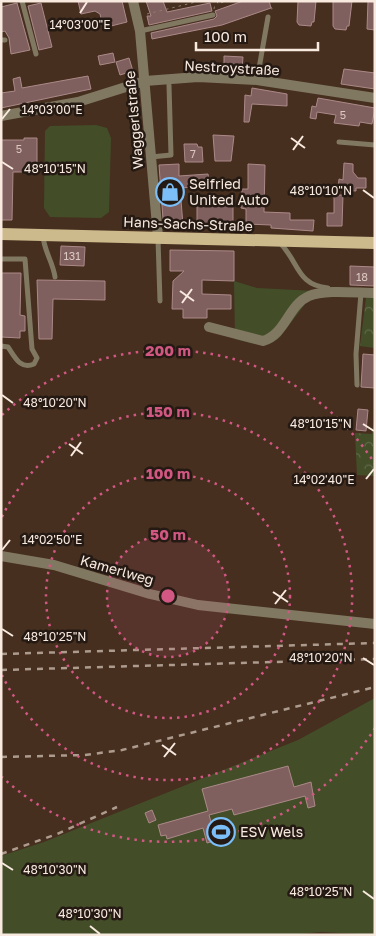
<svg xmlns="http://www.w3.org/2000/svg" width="376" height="936" viewBox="0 0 376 936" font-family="'Golos Text',sans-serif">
	<defs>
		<pattern id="forest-crowns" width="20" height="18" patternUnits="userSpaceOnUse" patternTransform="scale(1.25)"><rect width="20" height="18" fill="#434e29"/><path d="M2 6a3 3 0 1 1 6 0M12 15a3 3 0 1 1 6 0" fill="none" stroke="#5f6848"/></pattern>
	</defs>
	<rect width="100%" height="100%" fill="#462f1f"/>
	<g fill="#434e29">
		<path d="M 96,125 L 107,128 L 111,138 L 109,212 L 101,218 L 50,217 L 44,208 L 45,131 L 50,126 Z"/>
		<path d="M 234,281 L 257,288 L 315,291 L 280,337 C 267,350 251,343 235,339 Z"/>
		<path d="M 375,698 L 375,935 L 321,932 L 289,935 L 1,935 L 1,856 L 44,842 L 298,740 Z"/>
	</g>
	<g fill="url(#forest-crowns)">
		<path d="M 366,298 L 375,298 L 375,348 L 360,346 Z"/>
		<path d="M 375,415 L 375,476 L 357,475 L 355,433 L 372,434 Z"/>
	</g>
	<g fill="#80605f" stroke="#ab8988">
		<path d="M 78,1 L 122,1 L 127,22 L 103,28 L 100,14 L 95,11 L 81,14 Z"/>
		<path d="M 146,1 L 163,1 L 167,12 L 210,3 L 212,11 L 149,25 L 147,16 L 151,16 Z"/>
		<path d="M 243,1 L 269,1 L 271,8 L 222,25 L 152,39 L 151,33 L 214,19 L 217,16 L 215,11 Z"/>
		<path d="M 298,1 L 316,1 L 314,22 L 312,22 L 311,26 L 299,25 L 297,22 Z"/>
		<path d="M 333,1 L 352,1 L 349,26 L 347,26 L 346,30 L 335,29 L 333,26 Z"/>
		<path d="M 368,1 L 375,1 L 375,30 L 367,29 Z"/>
		<path d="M 17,3 L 30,50 L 11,54 L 9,38 L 5,31 L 1,32 L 1,7 Z"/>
		<path d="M 41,3 L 52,47 L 39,50 L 28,6 Z"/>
		<path d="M 113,53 L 115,62 L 100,65 L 98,56 Z"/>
		<path d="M 224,56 L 243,57 L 242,69 L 224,68 Z"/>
		<path d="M 129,58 L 133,71 L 120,75 L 116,62 Z"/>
		<path d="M 344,69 L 375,73 L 375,89 L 341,84 Z"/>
		<path d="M 88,76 L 91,89 L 1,108 L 1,93 L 15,91 L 13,79 L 20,77 L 22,88 Z"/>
		<path d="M 252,88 L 287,94 L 287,106 L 252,104 L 249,122 L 244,122 L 245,95 L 251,96 Z"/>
		<path d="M 318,98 L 375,108 L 372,124 L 360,122 L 359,126 L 334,123 L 336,115 L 317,112 L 316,119 L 310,118 L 312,106 L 316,107 Z"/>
		<path d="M 213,135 L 234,136 L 231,161 L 215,161 Z"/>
		<path d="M 24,138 L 37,138 L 37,172 L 13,172 L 12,220 L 1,220 L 1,140 L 24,140 Z"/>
		<path d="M 184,144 L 197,144 L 198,147 L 202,147 L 203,162 L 185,162 Z"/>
		<path d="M 344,163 L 353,164 L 353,172 L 358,178 L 366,178 L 366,188 L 356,188 L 356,191 L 338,190 L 339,179 L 343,180 Z"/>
		<path d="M 179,164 L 179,176 L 208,174 L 210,186 L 180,188 L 183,225 L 170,225 L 163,219 L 159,165 Z"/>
		<path d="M 248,164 L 265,165 L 264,212 L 290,213 L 290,220 L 314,220 L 313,231 L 271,228 L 271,225 L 246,224 L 246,209 L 241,208 L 242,189 L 248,189 Z"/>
		<path d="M 334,195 L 343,195 L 342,226 L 327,226 L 327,213 L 334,213 Z"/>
		<path d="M 197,202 L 233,205 L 233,227 L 197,224 Z"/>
		<path d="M 61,246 L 85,247 L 84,266 L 60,265 Z"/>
		<path d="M 170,250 L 234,251 L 234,281 L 202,280 L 202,294 L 231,295 L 231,309 L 207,309 L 207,318 L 183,318 L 183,309 L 172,309 L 173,281 L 184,271 L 170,271 Z"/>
		<path d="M 350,266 L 375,267 L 375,286 L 350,285 Z"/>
		<path d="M 1,273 L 21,273 L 20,315 L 25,316 L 25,331 L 20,331 L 20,338 L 1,337 Z"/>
		<path d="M 37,280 L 105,281 L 105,300 L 53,299 L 52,339 L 39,339 Z"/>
		<path d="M 363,354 L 375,355 L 375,388 L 361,387 Z"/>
		<path d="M 358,409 L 368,410 L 366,431 L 356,430 Z"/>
		<path d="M 288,766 L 294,787 L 311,782 L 315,806 L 308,808 L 305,796 L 234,815 L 232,809 L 209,815 L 214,832 L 229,828 L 231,836 L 207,843 L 203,828 L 167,839 L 166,835 L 161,836 L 158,825 L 208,811 L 202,789 Z"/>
		<path d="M 152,810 L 156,820 L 149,823 L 145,813 Z"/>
	</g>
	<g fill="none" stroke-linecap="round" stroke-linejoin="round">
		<g stroke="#8f7b6e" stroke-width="1" stroke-dasharray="2.5 4" stroke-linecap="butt">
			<path d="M 217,1 L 218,4 L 226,1"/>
			<path d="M 269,1 L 272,9 L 270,12"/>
			<path d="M 214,9 L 215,4"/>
			<path d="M 147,14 L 200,1"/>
			<path d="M 305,935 L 351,935"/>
		</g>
		<g stroke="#817862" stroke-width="5">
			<path d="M 22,1 L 36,54"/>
			<path d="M 140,31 L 213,15"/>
			<path d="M 1,40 L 5,40"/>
			<path d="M 257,80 L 268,17"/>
			<path d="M 339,142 L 375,145"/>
			<path d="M 151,157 L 171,155 L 169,85"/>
			<path d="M 43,236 C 44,251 53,262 55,277"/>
			<path d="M 158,239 L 160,301"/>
			<path d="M 279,242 C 299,261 296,285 328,288"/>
			<path d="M 1,259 L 25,259 L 32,349 L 37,358 L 34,364 C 20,370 15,357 8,347 L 1,346"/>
			<path d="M 357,385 L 356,354 L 361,293"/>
		</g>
		<g stroke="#817862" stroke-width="10">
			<path d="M 133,1 L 140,31 L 158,237"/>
			<path d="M 1,116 L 78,102 L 145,81 L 198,77 L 257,80 L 375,98"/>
			<path d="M 209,327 L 263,341 C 286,334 288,305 309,296 C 324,289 358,293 375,293"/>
			<path d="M 1,556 L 54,565 L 150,594 L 198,605 L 375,624"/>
		</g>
		<path stroke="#ccba8d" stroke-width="12" d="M 1,234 L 375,243"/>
		<g stroke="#ad9b8e" stroke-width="2.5" stroke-dasharray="6 6" stroke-linecap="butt">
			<path d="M 1,654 L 375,643"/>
			<path d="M 1,670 L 375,659"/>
			<path d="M 1,757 L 85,755 L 122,750 L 375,687"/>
			<path d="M 1,854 L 57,834 L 117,807"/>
		</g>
	</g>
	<path fill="none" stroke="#f9eae0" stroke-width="2" d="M 80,13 L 87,2M 2,119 L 10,109M 291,138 L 305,148M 293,150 L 303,136M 2,162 L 13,169M 363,190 L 374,198M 180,291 L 194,301M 182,303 L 192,289M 2,395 L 13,403M 363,424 L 374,431M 69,444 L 83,454M 71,456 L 81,442M 366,479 L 374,469M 2,550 L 10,540M 273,592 L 288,602M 275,604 L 286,590M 2,629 L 13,636M 363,658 L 374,665M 162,745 L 176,755M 164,757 L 175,743M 2,863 L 13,870M 363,891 L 374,899M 90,926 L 100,934"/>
	<circle cx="168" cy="596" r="61" fill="#d25783" fill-opacity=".12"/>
	<g fill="none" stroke="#d25783" stroke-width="2.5" stroke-dasharray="2.5 5">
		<circle cx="168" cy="596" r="61"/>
		<circle cx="168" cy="596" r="122"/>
		<path d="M2 517A184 184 0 1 1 2 675"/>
		<path d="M375 728A245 245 0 0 1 2 777M2 415A245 245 0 0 1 375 464"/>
	</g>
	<defs>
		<symbol id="shop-ring" viewBox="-11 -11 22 22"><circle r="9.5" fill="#241a13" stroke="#7bbef8" stroke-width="1.5"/><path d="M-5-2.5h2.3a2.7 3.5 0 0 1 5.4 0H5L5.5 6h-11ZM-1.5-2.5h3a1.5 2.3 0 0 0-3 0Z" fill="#7bbef8"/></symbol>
		<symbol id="stadium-ring" viewBox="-11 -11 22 22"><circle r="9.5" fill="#241a13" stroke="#7bbef8" stroke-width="1.5"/><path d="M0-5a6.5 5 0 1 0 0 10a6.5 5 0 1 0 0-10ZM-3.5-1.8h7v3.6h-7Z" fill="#7bbef8"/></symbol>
	</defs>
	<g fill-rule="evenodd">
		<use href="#shop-ring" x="154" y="176" width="32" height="32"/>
		<use href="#stadium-ring" x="205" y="816" width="32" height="32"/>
	</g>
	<g text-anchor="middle" stroke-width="5" stroke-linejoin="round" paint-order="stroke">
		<g font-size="11" fill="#dbc8c0">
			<text x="343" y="119">5</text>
			<text x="19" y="153">5</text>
			<text x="193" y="158">7</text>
			<text x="72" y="260">131</text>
			<text x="362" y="281">18</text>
		</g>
		<g font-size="14" fill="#f9eae0" stroke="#241a13">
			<text transform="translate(232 68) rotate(3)" y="5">Nestroystraße</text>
			<text transform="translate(134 120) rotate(-95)" y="5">Waggerlstraße</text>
			<text transform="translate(188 224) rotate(2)" y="5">Hans-Sachs-Straße</text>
			<text transform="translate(117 570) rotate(16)" y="5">Kamerlweg</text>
		</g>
		<g font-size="14" fill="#f9eae0" stroke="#241a13" text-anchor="start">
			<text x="189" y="189">Seifried<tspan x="189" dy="16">United Auto</tspan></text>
			<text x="240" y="837">ESV Wels</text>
		</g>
	</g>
	<g font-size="12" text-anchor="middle" fill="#f9eae0" stroke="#241a13" stroke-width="5" stroke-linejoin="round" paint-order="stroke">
		<text x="80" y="29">14°03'00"E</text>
		<text x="52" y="114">14°03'00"E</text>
		<text x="55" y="173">48°10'15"N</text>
		<text x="321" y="195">48°10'10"N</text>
		<text x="55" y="407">48°10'20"N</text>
		<text x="321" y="428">48°10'15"N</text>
		<text x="324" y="484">14°02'40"E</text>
		<text x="52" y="544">14°02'50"E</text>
		<text x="55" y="641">48°10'25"N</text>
		<text x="321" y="662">48°10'20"N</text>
		<text x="55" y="874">48°10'30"N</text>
		<text x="321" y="896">48°10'25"N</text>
		<text x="90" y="918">48°10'30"N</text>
	</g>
	<circle cx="168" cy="596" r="8" fill="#d25783" stroke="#241a13" stroke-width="2.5"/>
	<g font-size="15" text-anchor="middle" font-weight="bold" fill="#d25783" stroke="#241a13" stroke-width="5" stroke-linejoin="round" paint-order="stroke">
		<text x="168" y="356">200 m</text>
		<text x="168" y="417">150 m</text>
		<text x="168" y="479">100 m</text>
		<text x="168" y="540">50 m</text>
	</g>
	<rect width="376" height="936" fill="none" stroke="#f9eae0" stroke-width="5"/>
	<path d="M196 42v8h122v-8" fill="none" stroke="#f9eae0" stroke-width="2.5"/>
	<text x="204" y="42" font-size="15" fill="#f9eae0" stroke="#241a13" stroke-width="4" paint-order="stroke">100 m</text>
</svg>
